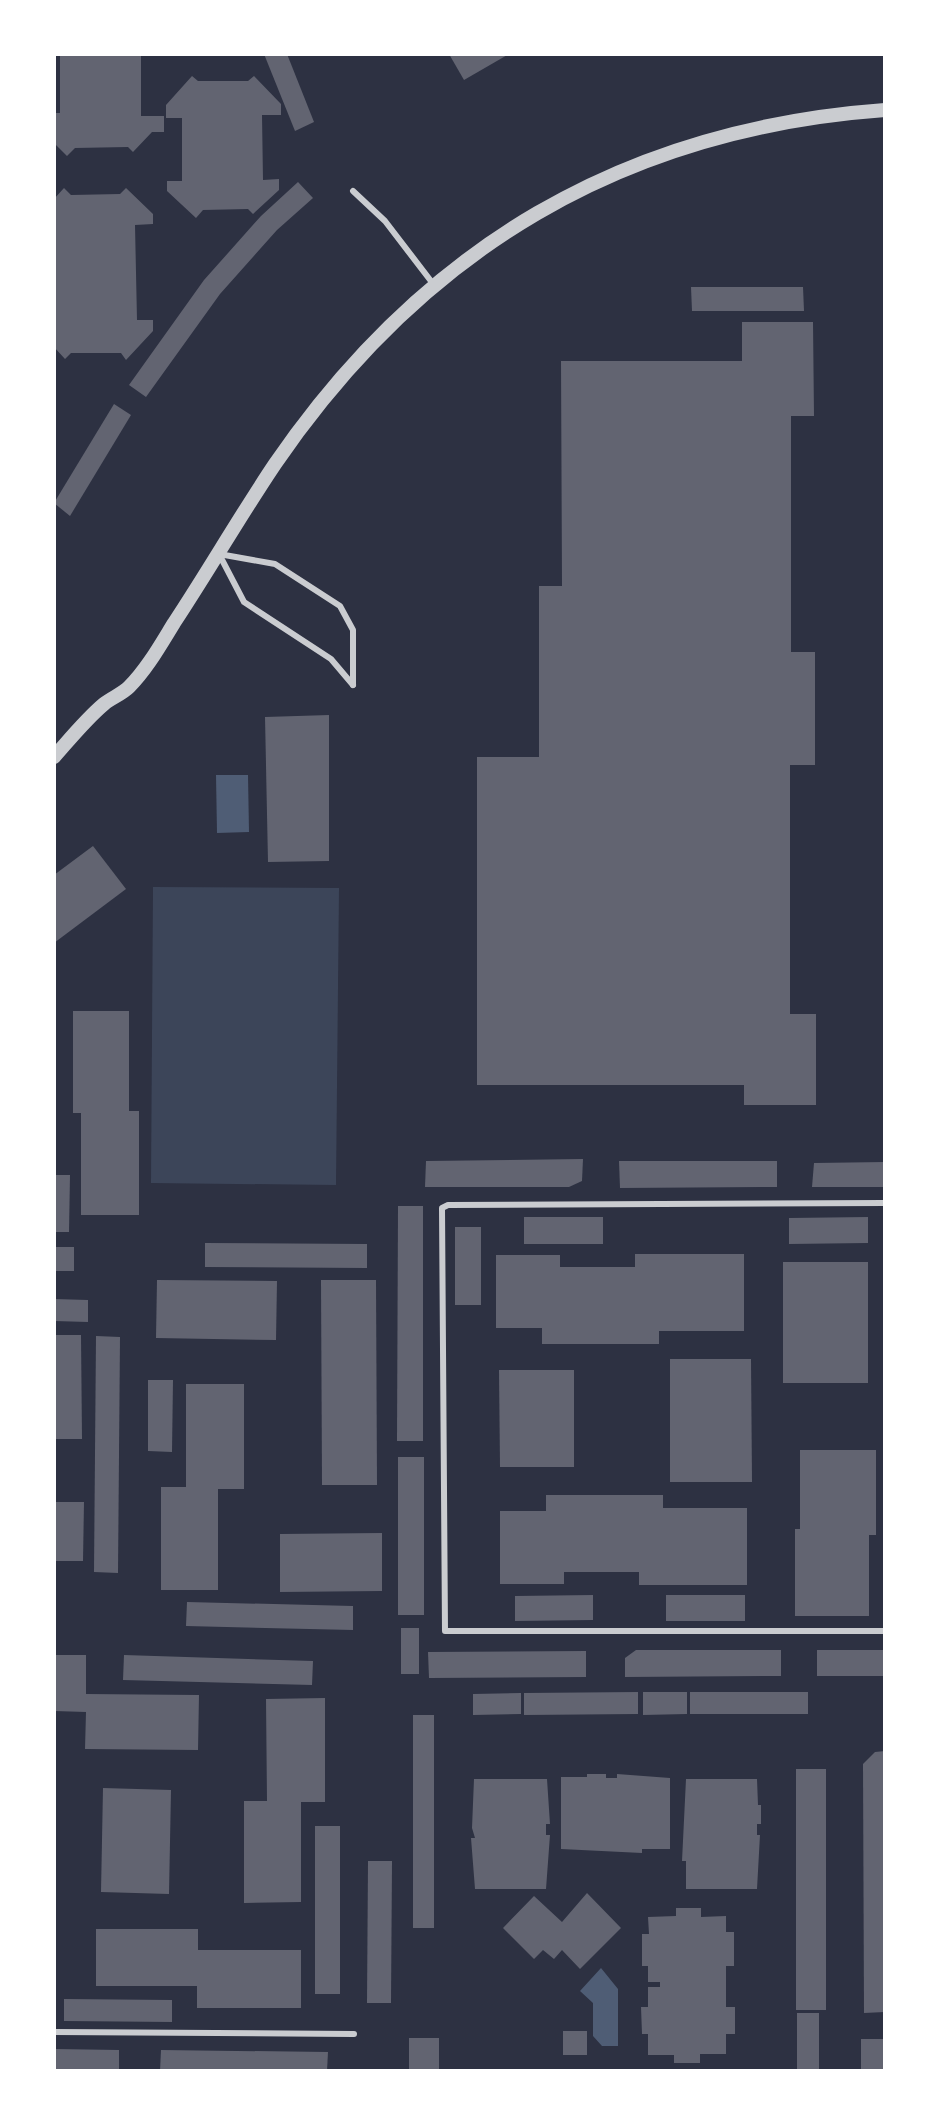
<svg xmlns="http://www.w3.org/2000/svg" width="939" height="2125" viewBox="0 0 939 2125" font-family="'Public Sans',sans-serif">
	<rect width="100%" height="100%" fill="#2d3142"/>
	<path fill="#3c4559" d="M 153,887 L 339,888 L 336,1185 L 151,1183 Z"/>
	<g fill="#4f5d75">
		<path d="M 216,775 L 248,775 L 249,832 L 217,833 Z"/>
		<path d="M 601,1968 L 618,1989 L 618,2046 L 602,2046 L 593,2036 L 593,2003 L 580,1991 Z"/>
	</g>
	<g fill="#626471">
		<path d="M 60,54 L 141,54 L 141,116 L 164,116 L 164,132 L 152,132 L 133,152 L 128,147 L 75,148 L 67,156 L 54,143 L 54,113 L 60,113 Z"/>
		<path d="M 264,54 L 287,54 L 314,122 L 295,131 Z"/>
		<path d="M 449,54 L 509,54 L 464,80 Z"/>
		<path d="M 192,76 L 198,81 L 248,81 L 254,76 L 281,104 L 281,115 L 262,115 L 263,180 L 279,179 L 279,190 L 253,214 L 248,209 L 203,210 L 196,218 L 167,191 L 167,181 L 182,181 L 182,118 L 166,118 L 166,105 Z"/>
		<path d="M 298,182 L 313,198 L 277,230 L 220,294 L 146,397 L 129,385 L 204,280 L 261,216 Z"/>
		<path d="M 64,188 L 71,195 L 120,194 L 126,188 L 153,214 L 153,224 L 135,225 L 137,320 L 153,320 L 153,331 L 126,360 L 121,353 L 71,353 L 65,359 L 54,347 L 54,199 Z"/>
		<path d="M 691,287 L 803,287 L 804,311 L 692,311 Z"/>
		<path d="M 742,322 L 813,322 L 814,416 L 791,416 L 791,652 L 815,652 L 815,765 L 790,765 L 790,1014 L 816,1014 L 816,1105 L 744,1105 L 744,1085 L 477,1085 L 477,757 L 539,757 L 539,586 L 562,586 L 561,361 L 742,361 Z"/>
		<path d="M 114,404 L 131,415 L 70,516 L 54,503 Z"/>
		<path d="M 329,715 L 329,861 L 268,862 L 265,717 Z"/>
		<path d="M 93,846 L 126,889 L 54,943 L 54,875 Z"/>
		<path d="M 73,1011 L 129,1011 L 129,1111 L 139,1111 L 139,1215 L 81,1215 L 81,1113 L 73,1113 Z"/>
		<path d="M 583,1159 L 582,1181 L 569,1187 L 425,1187 L 426,1161 Z"/>
		<path d="M 619,1161 L 777,1161 L 777,1187 L 620,1188 Z"/>
		<path d="M 885,1162 L 885,1187 L 812,1187 L 814,1163 Z"/>
		<path d="M 54,1175 L 70,1175 L 69,1232 L 54,1232 Z"/>
		<path d="M 398,1206 L 423,1206 L 423,1441 L 397,1441 Z"/>
		<rect x="524" y="1217" width="79" height="27"/>
		<path d="M 868,1217 L 868,1243 L 789,1244 L 789,1218 Z"/>
		<rect x="455" y="1227" width="26" height="78"/>
		<path d="M 205,1243 L 367,1244 L 367,1268 L 205,1267 Z"/>
		<rect x="54" y="1247" width="20" height="24"/>
		<path d="M 635,1254 L 744,1254 L 744,1331 L 659,1331 L 659,1344 L 542,1344 L 542,1328 L 496,1328 L 496,1255 L 560,1255 L 560,1267 L 635,1267 Z"/>
		<rect x="783" y="1262" width="85" height="121"/>
		<path d="M 157,1280 L 277,1281 L 276,1340 L 156,1338 Z"/>
		<path d="M 321,1280 L 376,1280 L 377,1485 L 322,1485 Z"/>
		<path d="M 54,1299 L 88,1300 L 88,1322 L 54,1321 Z"/>
		<path d="M 54,1335 L 81,1335 L 82,1439 L 54,1439 Z"/>
		<path d="M 96,1336 L 120,1337 L 118,1573 L 94,1572 Z"/>
		<path d="M 670,1359 L 751,1359 L 752,1482 L 670,1482 Z"/>
		<path d="M 499,1370 L 574,1370 L 574,1467 L 500,1467 Z"/>
		<path d="M 148,1380 L 173,1380 L 172,1452 L 148,1451 Z"/>
		<path d="M 186,1384 L 244,1384 L 244,1489 L 218,1489 L 218,1590 L 161,1590 L 161,1487 L 186,1487 Z"/>
		<path d="M 800,1450 L 876,1450 L 876,1535 L 869,1535 L 869,1616 L 795,1616 L 795,1529 L 800,1529 Z"/>
		<rect x="398" y="1457" width="26" height="158"/>
		<path d="M 546,1495 L 663,1495 L 663,1508 L 747,1508 L 747,1585 L 639,1585 L 639,1572 L 564,1572 L 564,1584 L 500,1584 L 500,1511 L 546,1511 Z"/>
		<path d="M 54,1502 L 84,1502 L 83,1561 L 54,1561 Z"/>
		<path d="M 382,1533 L 382,1591 L 280,1592 L 280,1534 Z"/>
		<path d="M 593,1595 L 593,1620 L 515,1621 L 515,1596 Z"/>
		<rect x="666" y="1595" width="79" height="26"/>
		<path d="M 187,1602 L 353,1606 L 353,1630 L 186,1626 Z"/>
		<rect x="401" y="1628" width="18" height="46"/>
		<path d="M 636,1650 L 781,1650 L 781,1676 L 625,1677 L 625,1658 Z"/>
		<rect x="817" y="1650" width="68" height="26"/>
		<path d="M 586,1651 L 586,1677 L 429,1678 L 428,1652 Z"/>
		<path d="M 54,1655 L 86,1655 L 86,1694 L 199,1695 L 198,1750 L 85,1749 L 86,1712 L 54,1711 Z"/>
		<path d="M 124,1655 L 313,1661 L 312,1685 L 123,1680 Z"/>
		<path d="M 638,1692 L 638,1714 L 524,1715 L 524,1693 Z"/>
		<path d="M 643,1692 L 687,1692 L 687,1714 L 643,1715 Z"/>
		<rect x="690" y="1692" width="118" height="22"/>
		<path d="M 521,1693 L 521,1714 L 473,1715 L 473,1694 Z"/>
		<path d="M 325,1698 L 325,1802 L 301,1802 L 301,1902 L 244,1903 L 244,1801 L 267,1801 L 266,1699 Z"/>
		<rect x="413" y="1715" width="21" height="213"/>
		<path d="M 885,1751 L 885,2012 L 864,2013 L 863,1764 L 875,1752 Z"/>
		<rect x="796" y="1769" width="30" height="241"/>
		<path d="M 587,1774 L 606,1774 L 606,1778 L 617,1778 L 617,1774 L 670,1778 L 670,1849 L 642,1849 L 642,1853 L 561,1849 L 561,1777 L 587,1777 Z"/>
		<path d="M 474,1779 L 547,1779 L 550,1824 L 546,1824 L 546,1835 L 550,1835 L 546,1889 L 475,1889 L 471,1838 L 475,1838 L 472,1828 Z"/>
		<path d="M 686,1779 L 757,1779 L 758,1805 L 761,1805 L 761,1824 L 757,1824 L 757,1835 L 760,1835 L 757,1889 L 686,1889 L 686,1861 L 682,1861 Z"/>
		<path d="M 103,1788 L 171,1790 L 169,1894 L 101,1892 Z"/>
		<rect x="315" y="1826" width="25" height="168"/>
		<path d="M 368,1861 L 392,1861 L 391,2003 L 367,2003 Z"/>
		<path d="M 587,1893 L 621,1928 L 580,1969 L 562,1950 L 554,1959 L 543,1950 L 534,1959 L 503,1928 L 534,1896 L 562,1922 Z"/>
		<path d="M 676,1908 L 701,1908 L 701,1917 L 726,1916 L 726,1932 L 734,1932 L 734,1966 L 726,1966 L 726,2007 L 735,2007 L 735,2034 L 726,2034 L 726,2054 L 700,2054 L 700,2063 L 674,2063 L 674,2055 L 648,2055 L 648,2034 L 642,2034 L 641,2007 L 648,2007 L 648,1987 L 660,1987 L 660,1982 L 648,1982 L 648,1966 L 642,1966 L 642,1934 L 649,1934 L 648,1917 L 676,1916 Z"/>
		<path d="M 96,1929 L 198,1929 L 198,1950 L 301,1950 L 301,2008 L 197,2008 L 197,1986 L 96,1986 Z"/>
		<path d="M 64,1999 L 172,2000 L 172,2022 L 64,2021 Z"/>
		<rect x="797" y="2013" width="22" height="58"/>
		<rect x="563" y="2031" width="24" height="24"/>
		<rect x="409" y="2038" width="30" height="33"/>
		<rect x="861" y="2039" width="24" height="32"/>
		<path d="M 54,2049 L 119,2050 L 119,2071 L 54,2071 Z"/>
		<path d="M 161,2050 L 328,2052 L 327,2071 L 160,2071 Z"/>
	</g>
	<g fill="none" stroke-linecap="round" stroke-linejoin="round">
		<g stroke="#caccd0" stroke-width="6">
			<path d="M 353,191 L 385,221 L 434,285"/>
			<path d="M 219,554 L 275,564 L 340,606 L 353,630 L 353,685"/>
			<path d="M 219,554 L 244,602 L 331,659 L 353,685"/>
			<path d="M 885,1203 L 448,1205 L 442,1208 L 445,1631 L 885,1631"/>
			<path d="M 54,2032 L 354,2034"/>
		</g>
		<path stroke="#caccd0" stroke-width="14" d="M 54,757 C 70,739 86,719 104,704 C 111,698 122,694 129,687 C 147,669 161,644 174,623 C 209,570 240,516 275,464 C 423,248 623,129 885,110"/>
	</g>
	<rect width="939" height="2125" fill="none" stroke="#ffffff" stroke-width="112"/>
</svg>
